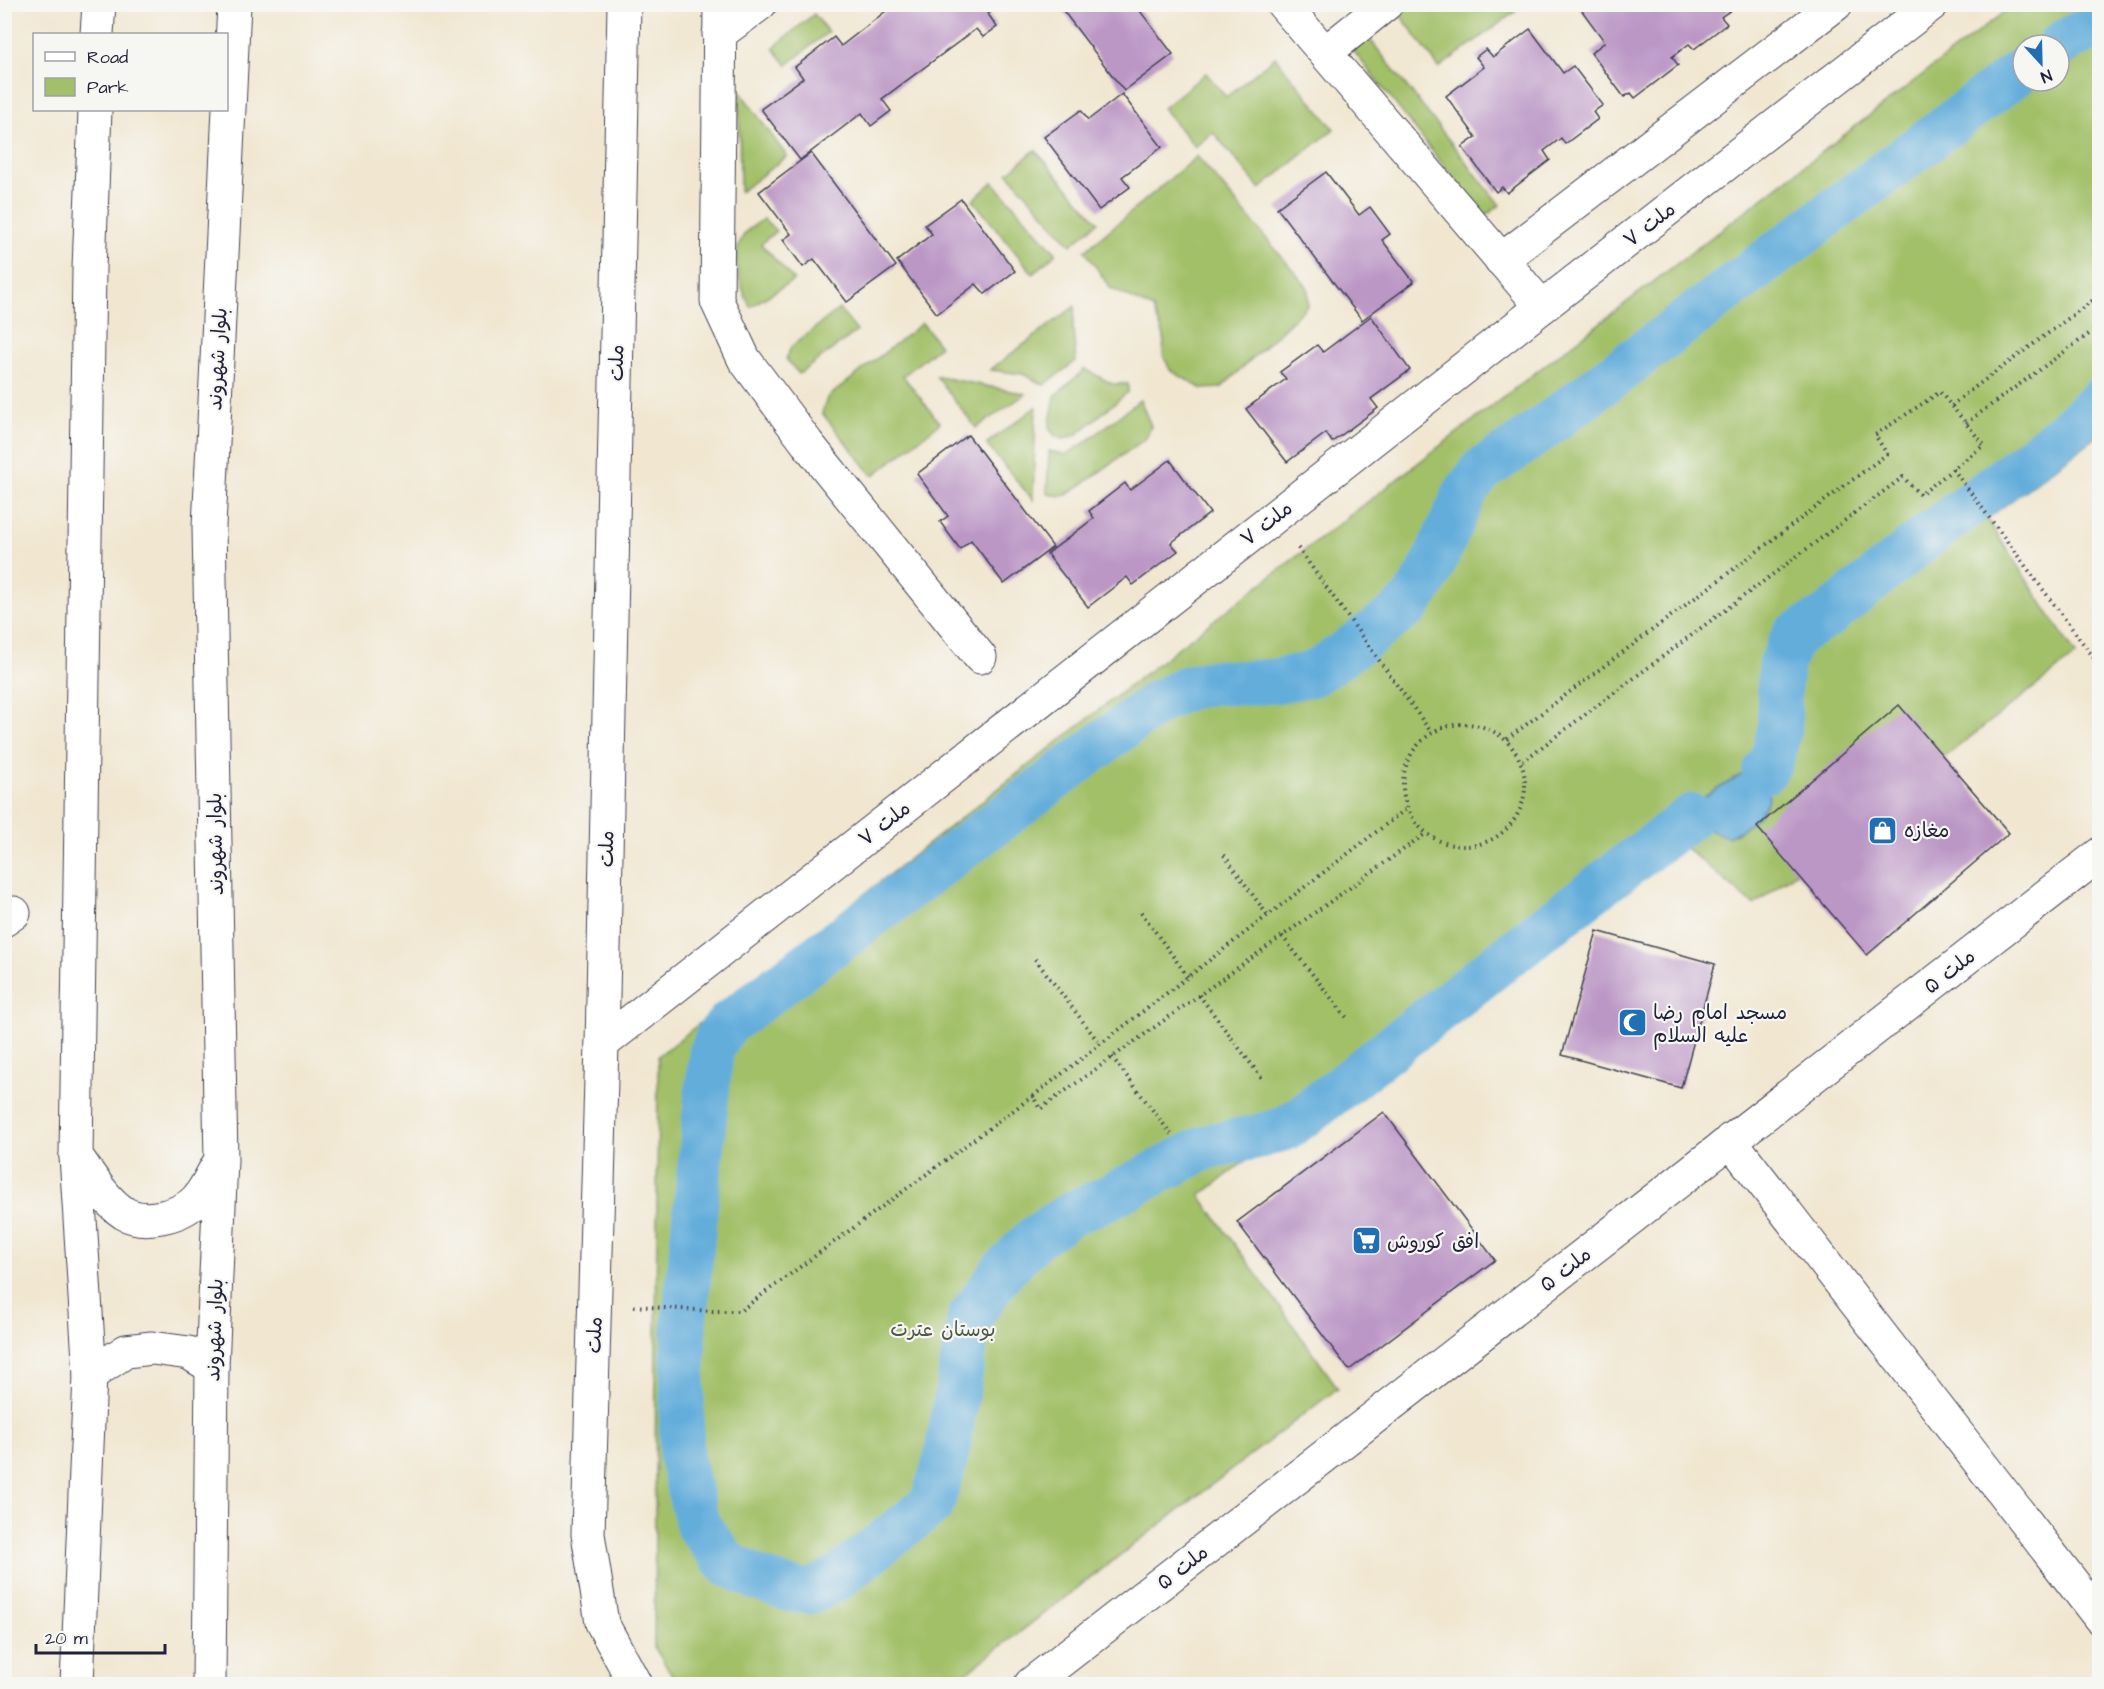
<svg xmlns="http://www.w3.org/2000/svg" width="2104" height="1689" viewBox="0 0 2104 1689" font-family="'Architects Daughter','Playpen Sans Arabic',sans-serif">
	<rect width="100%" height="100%" fill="#f6f6f2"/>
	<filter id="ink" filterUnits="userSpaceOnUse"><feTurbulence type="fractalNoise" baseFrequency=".0167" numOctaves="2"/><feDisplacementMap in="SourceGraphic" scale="12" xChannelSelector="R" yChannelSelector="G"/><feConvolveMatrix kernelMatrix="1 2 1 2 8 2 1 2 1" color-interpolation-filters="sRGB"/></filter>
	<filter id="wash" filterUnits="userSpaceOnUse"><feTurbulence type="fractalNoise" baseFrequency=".008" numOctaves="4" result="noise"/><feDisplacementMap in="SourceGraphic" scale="24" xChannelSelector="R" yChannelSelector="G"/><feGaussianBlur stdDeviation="1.35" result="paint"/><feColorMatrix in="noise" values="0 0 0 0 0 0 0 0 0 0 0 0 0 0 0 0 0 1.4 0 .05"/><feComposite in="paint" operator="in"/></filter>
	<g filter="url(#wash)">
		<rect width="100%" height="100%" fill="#f1e7d1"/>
		<g fill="#a2c067" stroke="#627151" stroke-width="1.5" fill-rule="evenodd">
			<path d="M 1393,5 L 1511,5 L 1516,11 L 1439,68 Z"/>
			<path d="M 2013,5 L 2099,5 L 2099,435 L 1987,519 L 2076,655 L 1754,905 L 1669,834 L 1200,1196 L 1338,1388 L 952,1684 L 678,1684 L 654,1647 L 658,1056 L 1179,647 ZM 2023,45 L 2059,45 L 2059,81 L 2023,81 Z"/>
			<path d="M 814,14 L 828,32 L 787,65 L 773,48 Z"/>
			<path d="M 1368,37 L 1500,205 L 1484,217 L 1352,49 Z"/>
			<path d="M 1275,57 L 1334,129 L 1260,189 L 1213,132 L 1195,147 L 1163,108 L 1206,73 L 1226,97 Z"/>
			<path d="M 739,90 L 787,156 L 740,192 Z"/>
			<path d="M 1035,150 L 1098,222 L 1071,245 L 1008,173 Z"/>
			<path d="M 1197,156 L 1308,288 L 1308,305 L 1221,388 L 1202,389 L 1170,370 L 1163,354 L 1164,336 L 1153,309 L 1110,288 L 1085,251 Z"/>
			<path d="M 993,182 L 1056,253 L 1033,274 L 973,200 Z"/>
			<path d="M 764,219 L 776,231 L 761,244 L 794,280 L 750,307 C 739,283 727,252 748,230 C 752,226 759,222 764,219 Z"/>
			<path d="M 1075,306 L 1073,328 L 1076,361 L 1044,385 L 1023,374 L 990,370 Z"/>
			<path d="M 839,309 L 857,331 L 799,374 L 786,359 L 791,347 Z"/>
			<path d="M 922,323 L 940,346 L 903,376 L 940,423 L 873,476 L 822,413 L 827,398 Z"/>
			<path d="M 1085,369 L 1112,384 L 1128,384 L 1128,392 L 1076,435 L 1063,439 L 1055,436 L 1049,427 L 1055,396 Z"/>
			<path d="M 936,376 L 1026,394 L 976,428 Z"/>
			<path d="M 1140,400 L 1151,426 L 1146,438 L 1076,489 L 1063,496 L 1047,494 L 1049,451 L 1066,455 L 1086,442 Z"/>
			<path d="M 1036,407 L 1033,500 L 986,444 Z"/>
		</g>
		<path fill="#64addb" stroke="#43688b" stroke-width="1.5" d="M 1758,765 C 1786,797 1756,823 1728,837 C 1709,831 1696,826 1687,807 Z"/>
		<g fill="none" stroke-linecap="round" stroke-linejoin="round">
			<g stroke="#64addb" stroke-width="45">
				<path d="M 2059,46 L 2072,37 L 2100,25"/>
				<path d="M 1764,772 L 1772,759 L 1780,728 L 1779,693 L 1781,665 L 1793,636 L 1828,616 L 1925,538 L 2067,431 L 2100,400"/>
				<path d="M 1692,816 L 1539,932 L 1309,1112 L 1286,1128 L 1260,1136 L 1206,1147 L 1107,1198 L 1069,1215 L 1036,1237 L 1003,1270 L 970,1317 L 946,1458 L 932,1504 L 836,1579 L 812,1592 L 787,1589 L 756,1578 L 727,1563 L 698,1526 L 681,1456 L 684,1324 L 711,1053 L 718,1036 L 730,1022 L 1156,703 L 1186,688 L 1212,682 L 1245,683 L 1275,681 L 1313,674 L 1339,657 L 1409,605 L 1428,576 L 1465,493 L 1482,470 L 1519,446 L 2023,69"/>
			</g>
		</g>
		<g id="blocks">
			<g fill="#bb97c6">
				<path d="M 895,4 L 1002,4 L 988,14 L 997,27 L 983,37 L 976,29 L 882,99 L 891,111 L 871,126 L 862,113 L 800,160 L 761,109 L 803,78 L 795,67 L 834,37 L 841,46 Z"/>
				<path d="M 1058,4 L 1149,4 L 1140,11 L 1173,54 L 1124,91 Z"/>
				<path d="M 1577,4 L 1727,4 L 1731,10 L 1721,17 L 1727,24 L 1694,49 L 1689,44 L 1672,57 L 1678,65 L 1635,98 L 1631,93 L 1624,97 L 1591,53 L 1605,42 Z"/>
				<path d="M 1530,29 L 1563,73 L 1573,66 L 1603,105 L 1593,112 L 1598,119 L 1565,144 L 1561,138 L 1544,151 L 1550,160 L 1507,193 L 1502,187 L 1496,192 L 1462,147 L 1476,137 L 1446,96 L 1484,67 L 1476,57 L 1486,49 L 1493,57 Z"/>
				<path d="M 1122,94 L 1162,147 L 1122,177 L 1130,187 L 1099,210 L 1044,137 L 1081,110 L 1088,120 Z"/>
				<path d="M 811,153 L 896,266 L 847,302 L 814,259 L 803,267 L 783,240 L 791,234 L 759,192 Z"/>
				<path d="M 1326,172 L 1359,215 L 1370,207 L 1390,234 L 1382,240 L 1414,282 L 1362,320 L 1277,208 Z"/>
				<path d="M 961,199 L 1015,271 L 985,294 L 976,284 L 937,314 L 897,261 L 932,234 L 925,225 Z"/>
				<path d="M 1371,316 L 1410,370 L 1371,399 L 1378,408 L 1332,442 L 1326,433 L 1287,462 L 1246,409 L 1286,379 L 1280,372 L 1317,345 L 1323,352 Z"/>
				<path d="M 968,435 L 1053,547 L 1004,584 L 971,540 L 960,549 L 940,522 L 948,516 L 917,474 Z"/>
				<path d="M 1170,460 L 1210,513 L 1171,543 L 1178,551 L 1133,585 L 1127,577 L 1088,607 L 1047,554 L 1094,518 L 1089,511 L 1125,483 L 1130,490 Z"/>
				<path d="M 1899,705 L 2009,833 L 1867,955 L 1757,827 Z"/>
				<path d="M 1597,931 L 1715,964 L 1681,1088 L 1562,1055 Z"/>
				<path d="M 1384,1112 L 1495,1260 L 1349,1370 L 1237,1222 Z"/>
			</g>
		</g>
	</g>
	<g filter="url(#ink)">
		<use href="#blocks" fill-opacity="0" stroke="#414052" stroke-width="1.5"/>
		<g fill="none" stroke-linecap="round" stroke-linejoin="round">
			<defs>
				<g id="street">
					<path d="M 720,4 L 717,301 L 744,359 L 807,443 L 980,657"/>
					<path d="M 1283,4 L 1542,307"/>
					<path d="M 719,34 L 760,4"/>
					<path d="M 1325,53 L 1386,4"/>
					<path d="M 1501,260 L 1836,4"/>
					<path d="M 4,920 L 14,913"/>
					<path d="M 602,1044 L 1542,307 L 1932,4"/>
					<path d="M 1730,1140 L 2100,1618"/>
					<path d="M 1031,1684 L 2100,854"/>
				</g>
				<g id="secondary">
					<path d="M 624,4 L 602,1044 L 588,1534 L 602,1623 L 635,1684"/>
					<path d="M 97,34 L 99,4"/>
					<path d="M 76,1156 C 90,1175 104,1200 124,1213 C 144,1225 182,1216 197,1199 C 206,1189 212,1174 219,1163"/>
					<path d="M 90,1375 L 126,1351 L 152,1348 L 189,1353 L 212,1367"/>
					<path d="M 77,1684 L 90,1375 L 76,1156 L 89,269 L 95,110"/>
					<path d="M 209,1684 L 212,1367 L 221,1160 L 209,527 L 234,4"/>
				</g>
			</defs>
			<use href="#street" stroke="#414052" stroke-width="35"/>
			<use href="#secondary" stroke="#414052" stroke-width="35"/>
			<g stroke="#414052" stroke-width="4" stroke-dasharray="1.5 4.5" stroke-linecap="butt">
				<path d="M 1952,406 L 1963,396 L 2100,295"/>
				<path d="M 1966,423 L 2100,326"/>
				<path d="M 1953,469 L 2100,666"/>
				<path d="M 1298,548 L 1431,732"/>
				<circle cx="1464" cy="785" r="61"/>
				<path d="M 1507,739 L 1887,454 L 1875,435 L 1940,392 L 1984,445 L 1920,495 L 1903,477 L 1523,761"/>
				<path d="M 1224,855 L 1268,916"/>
				<path d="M 1141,912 L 1188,977"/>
				<path d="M 1282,936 L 1347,1018"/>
				<path d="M 1035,959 L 1100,1044"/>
				<path d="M 1199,995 L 1264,1081"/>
				<path d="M 1112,1057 L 1171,1134"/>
				<path d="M 1033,1096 L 1406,809"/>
				<path d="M 634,1306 L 712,1311 L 740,1311 L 1033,1096 L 1040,1109 L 1425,834"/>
			</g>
			<use href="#street" stroke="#fff" stroke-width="33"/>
			<use href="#secondary" stroke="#fff" stroke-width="33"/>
		</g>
	</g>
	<defs>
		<symbol id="shop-square" viewBox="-11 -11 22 22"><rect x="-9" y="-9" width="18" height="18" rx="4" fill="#1f6fb2" stroke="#f6f6f2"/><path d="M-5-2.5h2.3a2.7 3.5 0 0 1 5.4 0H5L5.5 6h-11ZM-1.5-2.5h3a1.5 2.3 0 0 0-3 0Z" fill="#fff"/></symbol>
		<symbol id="mosque-square" viewBox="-11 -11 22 22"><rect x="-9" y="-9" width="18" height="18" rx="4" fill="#1f6fb2" stroke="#f6f6f2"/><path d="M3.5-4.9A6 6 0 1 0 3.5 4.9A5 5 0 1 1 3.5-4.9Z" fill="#fff"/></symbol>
		<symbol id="supermarket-square" viewBox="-11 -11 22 22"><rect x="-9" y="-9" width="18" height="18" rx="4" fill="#1f6fb2" stroke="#f6f6f2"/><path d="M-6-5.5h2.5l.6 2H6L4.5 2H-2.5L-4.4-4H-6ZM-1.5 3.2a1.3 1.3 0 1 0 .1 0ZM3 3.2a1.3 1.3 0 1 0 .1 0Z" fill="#fff"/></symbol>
	</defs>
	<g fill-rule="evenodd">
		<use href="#shop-square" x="1866" y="814" width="33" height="33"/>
		<use href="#mosque-square" x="1616" y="1006" width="33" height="33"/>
		<use href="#supermarket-square" x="1350" y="1224" width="33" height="33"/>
	</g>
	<g text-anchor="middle" stroke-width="4.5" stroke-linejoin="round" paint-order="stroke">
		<g font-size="20" fill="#22223b" stroke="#f6f6f2">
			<text transform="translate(1649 224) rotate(-38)" y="7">ملت ۷</text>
			<text transform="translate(217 359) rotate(-87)" y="7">بلوار شهروند</text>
			<text transform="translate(616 363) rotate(-89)" y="7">ملت</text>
			<text transform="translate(1266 523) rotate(-38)" y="7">ملت ۷</text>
			<text transform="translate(884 823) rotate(-38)" y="7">ملت ۷</text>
			<text transform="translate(215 844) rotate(-91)" y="7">بلوار شهروند</text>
			<text transform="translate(606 849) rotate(-89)" y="7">ملت</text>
			<text transform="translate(1949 971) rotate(-38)" y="7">ملت ۵</text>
			<text transform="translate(1565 1269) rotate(-38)" y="7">ملت ۵</text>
			<text transform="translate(214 1330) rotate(-88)" y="7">بلوار شهروند</text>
			<text transform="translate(594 1335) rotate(-88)" y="7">ملت</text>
			<text transform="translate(1182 1567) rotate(-38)" y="7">ملت ۵</text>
		</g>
		<g font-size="20" fill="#22223b" stroke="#f6f6f2" text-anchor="start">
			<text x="1904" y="837">مغازه</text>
			<text x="1653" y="1019">مسجد امام رضا<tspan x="1653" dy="23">علیه السلام</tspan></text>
			<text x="1387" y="1248">افق کوروش</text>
		</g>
		<g font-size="20" fill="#4f594a" stroke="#f6f6f2">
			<text x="943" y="1336">بوستان عترت</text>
		</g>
	</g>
	<rect width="2104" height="1689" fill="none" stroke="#f6f6f2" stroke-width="24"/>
	<rect x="33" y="33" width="195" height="78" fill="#f6f6f2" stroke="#a1a1a9" stroke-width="1.5"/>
	<rect x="45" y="52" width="30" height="9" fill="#ffffff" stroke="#a1a1a9" stroke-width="1.5"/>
	<text x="87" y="63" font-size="18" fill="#22223b">Road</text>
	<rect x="45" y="78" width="30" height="18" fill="#a2c067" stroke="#a1a1a9" stroke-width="1.5"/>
	<text x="87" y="93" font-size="18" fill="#22223b">Park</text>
	<g transform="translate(2041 63) rotate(158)"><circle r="28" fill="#f6f6f2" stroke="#a1a1a9" stroke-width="1.5"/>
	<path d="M0-4.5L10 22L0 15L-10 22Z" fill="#1f6fb2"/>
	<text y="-9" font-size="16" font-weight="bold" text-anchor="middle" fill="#22223b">N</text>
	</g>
	<path d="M36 1644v9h129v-9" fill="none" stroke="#22223b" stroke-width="3"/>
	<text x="45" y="1644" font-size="18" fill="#22223b" stroke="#f6f6f2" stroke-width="4.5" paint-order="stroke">20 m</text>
</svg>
